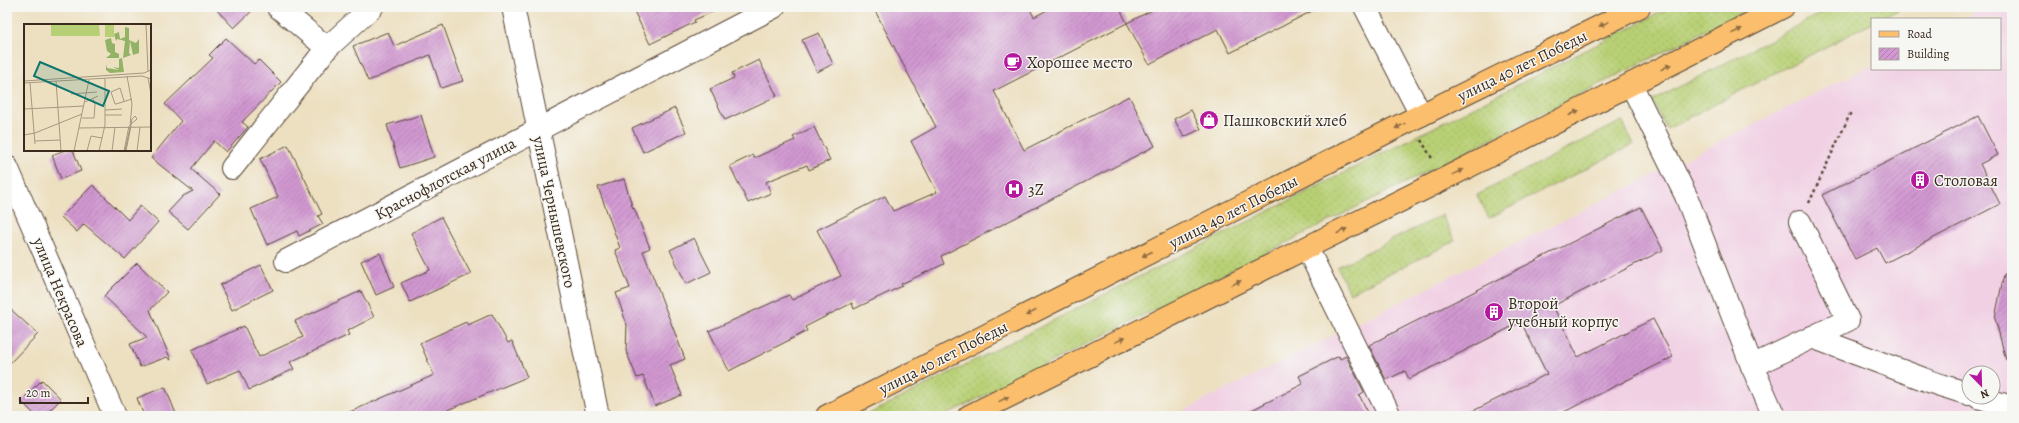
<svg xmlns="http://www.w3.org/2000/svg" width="2019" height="423" viewBox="0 0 2019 423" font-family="Alegreya,serif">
	<defs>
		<pattern id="grass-dots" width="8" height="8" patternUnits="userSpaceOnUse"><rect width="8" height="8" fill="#b8d075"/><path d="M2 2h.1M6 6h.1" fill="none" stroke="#9fb365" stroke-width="1.8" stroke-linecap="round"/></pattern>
		<pattern id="building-hatch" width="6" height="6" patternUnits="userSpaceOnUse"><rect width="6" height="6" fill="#d198d1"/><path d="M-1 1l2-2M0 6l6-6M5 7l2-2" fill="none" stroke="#ab7ca9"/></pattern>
	</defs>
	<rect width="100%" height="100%" fill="#f6f6f2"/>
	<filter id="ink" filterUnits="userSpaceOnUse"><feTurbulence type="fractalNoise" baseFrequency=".025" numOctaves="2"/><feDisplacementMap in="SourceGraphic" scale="8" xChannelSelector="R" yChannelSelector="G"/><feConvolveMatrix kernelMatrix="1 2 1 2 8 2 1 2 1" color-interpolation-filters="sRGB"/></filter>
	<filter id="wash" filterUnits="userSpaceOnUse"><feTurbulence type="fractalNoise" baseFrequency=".012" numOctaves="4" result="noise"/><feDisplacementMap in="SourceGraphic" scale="16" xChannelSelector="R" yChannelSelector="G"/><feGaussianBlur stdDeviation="0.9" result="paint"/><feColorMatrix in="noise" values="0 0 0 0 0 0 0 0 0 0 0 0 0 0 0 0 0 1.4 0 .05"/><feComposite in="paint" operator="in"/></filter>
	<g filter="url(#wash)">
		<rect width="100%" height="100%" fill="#ede0c1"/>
		<path fill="#f1d0e4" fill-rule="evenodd" d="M 1987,7 L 2012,7 L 2012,416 L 1173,416 L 1872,65 L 1872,69 L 2000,69 L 2000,19 L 1963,19 ZM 1969,373 L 1993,373 L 1993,397 L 1969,397 Z"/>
		<g fill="url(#grass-dots)" stroke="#7a7d4a">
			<path d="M 1671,7 L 1752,7 L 944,416 L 865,416 Z"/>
			<path d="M 1833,7 L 1904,7 L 1880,19 L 1872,19 L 1872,23 L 1667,129 L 1652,101 Z"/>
			<path d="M 1622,121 L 1634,144 L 1489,218 L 1477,195 Z"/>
			<path d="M 1442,215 L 1455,241 L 1350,293 L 1337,267 Z"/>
		</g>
		<g id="blocks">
			<g fill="url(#building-hatch)">
				<path d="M 214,7 L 256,7 L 234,28 Z"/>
				<path d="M 632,7 L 724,7 L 694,20 L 695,22 L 650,44 Z"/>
				<path d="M 873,7 L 1029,7 L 1034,17 L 1053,7 L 1119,7 L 1127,23 L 994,91 L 1024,150 L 1129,96 L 1155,146 L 941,256 L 944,264 L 901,284 L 902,286 L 854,309 L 852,303 L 805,327 L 807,331 L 729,371 L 709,331 L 789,295 L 792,300 L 841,276 L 817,230 L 885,196 L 893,211 L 937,192 L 911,141 L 936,127 Z"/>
				<path d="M 1158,7 L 1320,7 L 1230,53 L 1218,29 L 1149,64 L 1127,23 Z"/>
				<path d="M 443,25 L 463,81 L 441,88 L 430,55 L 368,81 L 353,46 L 388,32 L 394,46 Z"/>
				<path d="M 819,33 L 833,64 L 817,72 L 802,40 Z"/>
				<path d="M 226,38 L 254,64 L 259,60 L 281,82 L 242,122 L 248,127 L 226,152 L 214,141 L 191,169 L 220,194 L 188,229 L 168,212 L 183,196 L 193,191 L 151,158 L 181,121 L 165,104 L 213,58 L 209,55 Z"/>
				<path d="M 759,60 L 777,96 L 725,120 L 710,89 L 734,78 L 732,73 Z"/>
				<path d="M 675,108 L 686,132 L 643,152 L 632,128 Z"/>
				<path d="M 1191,110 L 1201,129 L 1184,137 L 1174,119 Z"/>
				<path d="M 421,115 L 434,157 L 400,168 L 387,125 Z"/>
				<path d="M 1978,116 L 1998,155 L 1980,164 L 2000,204 L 1885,263 L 1877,248 L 1855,259 L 1822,195 Z"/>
				<path d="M 814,127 L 830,160 L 809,170 L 807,165 L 766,182 L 771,193 L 748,203 L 730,166 L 753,155 L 754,158 L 795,140 L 793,137 Z"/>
				<path d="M 288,145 L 322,214 L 318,216 L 323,224 L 299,236 L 297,231 L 267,245 L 251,209 L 278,197 L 260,159 Z"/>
				<path d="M 65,150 L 73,150 L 81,171 L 61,179 L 52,155 Z"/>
				<path d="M 624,179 L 633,209 L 634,208 L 650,248 L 643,251 L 685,359 L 670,365 L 682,395 L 655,406 L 643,376 L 637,378 L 626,351 L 627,325 L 616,293 L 630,288 L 615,250 L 620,248 L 598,187 Z"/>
				<path d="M 93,185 L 128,220 L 140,206 L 158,222 L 125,259 L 84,224 L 77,232 L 61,217 Z"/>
				<path d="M 1641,207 L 1663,250 L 1553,306 L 1578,357 L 1653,319 L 1673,357 L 1556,416 L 1463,416 L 1547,374 L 1521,322 L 1409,379 L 1405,371 L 1386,380 L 1369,345 Z"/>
				<path d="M 441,217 L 471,274 L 410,302 L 401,283 L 430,270 L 411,233 Z"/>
				<path d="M 694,238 L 711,272 L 686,284 L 670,250 Z"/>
				<path d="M 380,253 L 394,287 L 376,295 L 361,261 Z"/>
				<path d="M 137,263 L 167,292 L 150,310 L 171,360 L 167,357 L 140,367 L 130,344 L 147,337 L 104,296 Z"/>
				<path d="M 261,265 L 273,290 L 232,310 L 220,285 Z"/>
				<path d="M 2004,274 L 2012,275 L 2012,360 L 2006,360 L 1995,318 Z"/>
				<path d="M 361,291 L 374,317 L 347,331 L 349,335 L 290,362 L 294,369 L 249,390 L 240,370 L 207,384 L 192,350 L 244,326 L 259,357 L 303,337 L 295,321 Z"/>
				<path d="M 7,306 L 38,334 L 7,366 Z"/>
				<path d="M 492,314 L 508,343 L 512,341 L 527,377 L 433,416 L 341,416 L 434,375 L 420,343 L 466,322 L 468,325 Z"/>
				<path d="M 1339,356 L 1340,359 L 1346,356 L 1364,392 L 1359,395 L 1370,416 L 1240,416 L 1303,384 L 1299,376 Z"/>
				<path d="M 42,380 L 61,399 L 44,416 L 36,416 L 21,401 Z"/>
				<path d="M 165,387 L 177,416 L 144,416 L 137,398 Z"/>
			</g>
		</g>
	</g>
	<g filter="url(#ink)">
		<use href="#blocks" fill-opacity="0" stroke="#564536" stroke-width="1"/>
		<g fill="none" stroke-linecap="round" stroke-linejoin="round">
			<defs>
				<g id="minor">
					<path d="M 278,7 L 327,48"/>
					<path d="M 513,7 L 598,416"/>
					<path d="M 1365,7 L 1421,115"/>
					<path d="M 1631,84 L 1686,196 L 1752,366 L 1774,416"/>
					<path d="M 7,167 L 115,416"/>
					<path d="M 232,168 L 327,48 L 372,7"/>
					<path d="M 1307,248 L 1390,416"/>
					<path d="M 286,261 L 774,7"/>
					<path d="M 1812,337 L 1937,384 L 1969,394"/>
					<path d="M 1752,366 L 1848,320 L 1800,222"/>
					<path d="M 1978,397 L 2012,407"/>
				</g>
				<g id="major">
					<path d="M 827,416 L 1407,122 L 1639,7"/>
					<path d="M 969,416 L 1446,178 L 1783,7"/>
				</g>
			</defs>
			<use href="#minor" stroke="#564536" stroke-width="24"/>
			<use href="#major" stroke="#564536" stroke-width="24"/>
			<g stroke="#564536" stroke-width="2.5" stroke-dasharray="3 3" stroke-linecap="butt">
				<path d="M 1421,140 L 1433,160"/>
				<path d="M 1809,203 L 1851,112"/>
			</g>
			<use href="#minor" stroke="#fff" stroke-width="22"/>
			<use href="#major" stroke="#fabe6d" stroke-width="22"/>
		</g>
		<defs><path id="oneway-solid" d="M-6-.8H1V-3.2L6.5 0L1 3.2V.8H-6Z"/></defs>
		<g fill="#916d42">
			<use href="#oneway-solid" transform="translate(1604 24) rotate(154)"/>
			<use href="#oneway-solid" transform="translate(1737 31) rotate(-27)"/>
			<use href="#oneway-solid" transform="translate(1666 67) rotate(-27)"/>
			<use href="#oneway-solid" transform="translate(1574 113) rotate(-27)"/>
			<use href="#oneway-solid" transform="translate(1400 126) rotate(153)"/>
			<use href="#oneway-solid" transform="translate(1458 172) rotate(-27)"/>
			<use href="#oneway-solid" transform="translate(1342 231) rotate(-27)"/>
			<use href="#oneway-solid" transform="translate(1147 254) rotate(153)"/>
			<use href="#oneway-solid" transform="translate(1236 283) rotate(-26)"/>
			<use href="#oneway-solid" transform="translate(1031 313) rotate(153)"/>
			<use href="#oneway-solid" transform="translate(1120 340) rotate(-26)"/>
			<use href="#oneway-solid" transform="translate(1004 399) rotate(-26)"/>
		</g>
	</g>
	<defs>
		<symbol id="cafe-disc" viewBox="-11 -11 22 22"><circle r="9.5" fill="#b5179e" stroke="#f6f6f2"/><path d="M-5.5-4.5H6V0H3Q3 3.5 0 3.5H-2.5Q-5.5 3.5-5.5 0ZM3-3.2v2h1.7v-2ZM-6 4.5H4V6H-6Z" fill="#fff"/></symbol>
		<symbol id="shop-disc" viewBox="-11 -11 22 22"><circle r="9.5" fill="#b5179e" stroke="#f6f6f2"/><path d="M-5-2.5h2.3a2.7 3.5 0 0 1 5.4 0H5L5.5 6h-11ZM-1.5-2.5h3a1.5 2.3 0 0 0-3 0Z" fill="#fff"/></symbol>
		<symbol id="building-disc" viewBox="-11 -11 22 22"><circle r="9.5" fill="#b5179e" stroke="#f6f6f2"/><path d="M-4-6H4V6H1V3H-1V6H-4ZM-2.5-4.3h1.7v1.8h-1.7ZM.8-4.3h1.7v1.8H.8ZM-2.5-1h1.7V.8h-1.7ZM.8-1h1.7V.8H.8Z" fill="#fff"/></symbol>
		<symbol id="hospital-disc" viewBox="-11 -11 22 22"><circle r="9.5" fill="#b5179e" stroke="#f6f6f2"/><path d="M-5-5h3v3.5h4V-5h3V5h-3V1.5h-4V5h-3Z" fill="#fff"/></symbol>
	</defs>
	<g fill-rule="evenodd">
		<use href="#cafe-disc" x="1002" y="51" width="22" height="22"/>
		<use href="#shop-disc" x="1198" y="109" width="22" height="22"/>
		<use href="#building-disc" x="1909" y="169" width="22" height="22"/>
		<use href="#hospital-disc" x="1003" y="178" width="22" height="22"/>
		<use href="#building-disc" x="1483" y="301" width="22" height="22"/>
	</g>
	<g text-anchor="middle" stroke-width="3" stroke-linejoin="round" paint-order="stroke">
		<g font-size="16" fill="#3b2a1e" stroke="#f6f6f2" text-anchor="start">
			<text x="1027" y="68">Хорошее место</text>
			<text x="1223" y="126">Пашковский хлеб</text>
			<text x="1934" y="186">Столовая</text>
			<text x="1028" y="195">3Z</text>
			<text x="1508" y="309">Второй<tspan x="1508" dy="18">учебный корпус</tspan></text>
		</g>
		<g font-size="16" fill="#3b2a1e" stroke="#f6f6f2">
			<text transform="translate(1522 65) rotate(-26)" y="6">улица 40 лет Победы</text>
			<text transform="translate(445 178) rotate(-28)" y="6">Краснофлотская улица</text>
			<text transform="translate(1233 211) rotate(-27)" y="6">улица 40 лет Победы</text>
			<text transform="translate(555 212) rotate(78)" y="6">улица Чернышевского</text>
			<text transform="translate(61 292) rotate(67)" y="6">улица Некрасова</text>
			<text transform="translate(943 357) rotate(-27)" y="6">улица 40 лет Победы</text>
		</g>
	</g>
	<g transform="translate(24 24)">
		<rect width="127" height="127" fill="#ede0c1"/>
		<path d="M 27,0 L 75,0 L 76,12 L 27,12 Z" fill="#b8d075"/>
		<path d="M 101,3 L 105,4 L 105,16 L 112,19 L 115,15 L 115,29 L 109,31 L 106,17 L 105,29 L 107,31 L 99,34 L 101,17 L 93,15 L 92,17 L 90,10 L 95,8 L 96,15 L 101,13 ZM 87,14 L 88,19 L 91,20 L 91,28 L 95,30 L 95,34 L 82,34 L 87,30 L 83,27 L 81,16 ZM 98,34 L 100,48 L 86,49 L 82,46 L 82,40 L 83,44 L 95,46 L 89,43 L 95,44 L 95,35 Z" fill="#92b266"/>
		<path d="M 81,0 L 90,0 L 90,13 L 81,13 Z" fill="#b8d075"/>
		<path fill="none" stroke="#a69780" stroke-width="1" d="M 122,0 L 124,47M 103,52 L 108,80 L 106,102M 124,54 L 127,70M 0,57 L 120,49 L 127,46M 32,57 L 37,127M 0,59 L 118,52 L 127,55M 6,59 L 11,120M 47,70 L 73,68M 100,77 L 96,64 L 87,68 L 91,80 L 92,80 L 108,75M 61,78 L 74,72M 0,85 L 60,82M 81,86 L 98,85M 81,91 L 98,91M 58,94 L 70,94 L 71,81 L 69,75M 55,104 L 127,103M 0,111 L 11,109 L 58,90M 11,117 L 36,116M 50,127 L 65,56M 63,127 L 67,112 L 78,114M 75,127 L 81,101 L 81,55M 88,127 L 91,103M 100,127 L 105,102M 101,127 L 108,95 L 111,92 L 113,95 L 107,100 L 101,127M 102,127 L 107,102M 113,127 L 116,103"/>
		<path fill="#0f766e" fill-opacity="0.15" stroke="#0f766e" stroke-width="2" d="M 16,38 L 85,67 L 79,82 L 10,52 Z"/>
		<rect width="127" height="127" fill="none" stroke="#3b2a1e" stroke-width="2"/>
	</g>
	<rect width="2019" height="423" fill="none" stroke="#f6f6f2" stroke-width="24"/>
	<rect x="1871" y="18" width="130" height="52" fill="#f6f6f2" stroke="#aba49d"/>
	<rect x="1879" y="31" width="20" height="6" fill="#fabe6d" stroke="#aba49d"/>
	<text x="1907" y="38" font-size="12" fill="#3b2a1e">Road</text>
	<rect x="1879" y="48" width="20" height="12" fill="url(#building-hatch)" stroke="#aba49d"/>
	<text x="1907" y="58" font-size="12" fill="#3b2a1e">Building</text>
	<g transform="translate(1981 385) rotate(157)"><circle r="19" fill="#f6f6f2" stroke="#aba49d"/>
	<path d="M0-3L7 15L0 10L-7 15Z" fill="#b5179e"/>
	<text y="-6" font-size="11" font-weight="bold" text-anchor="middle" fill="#3b2a1e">N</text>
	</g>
	<path d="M20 397v6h68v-6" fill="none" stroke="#3b2a1e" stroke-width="2"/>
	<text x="26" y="397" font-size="12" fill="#3b2a1e" stroke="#f6f6f2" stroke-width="3" paint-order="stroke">20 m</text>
</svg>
